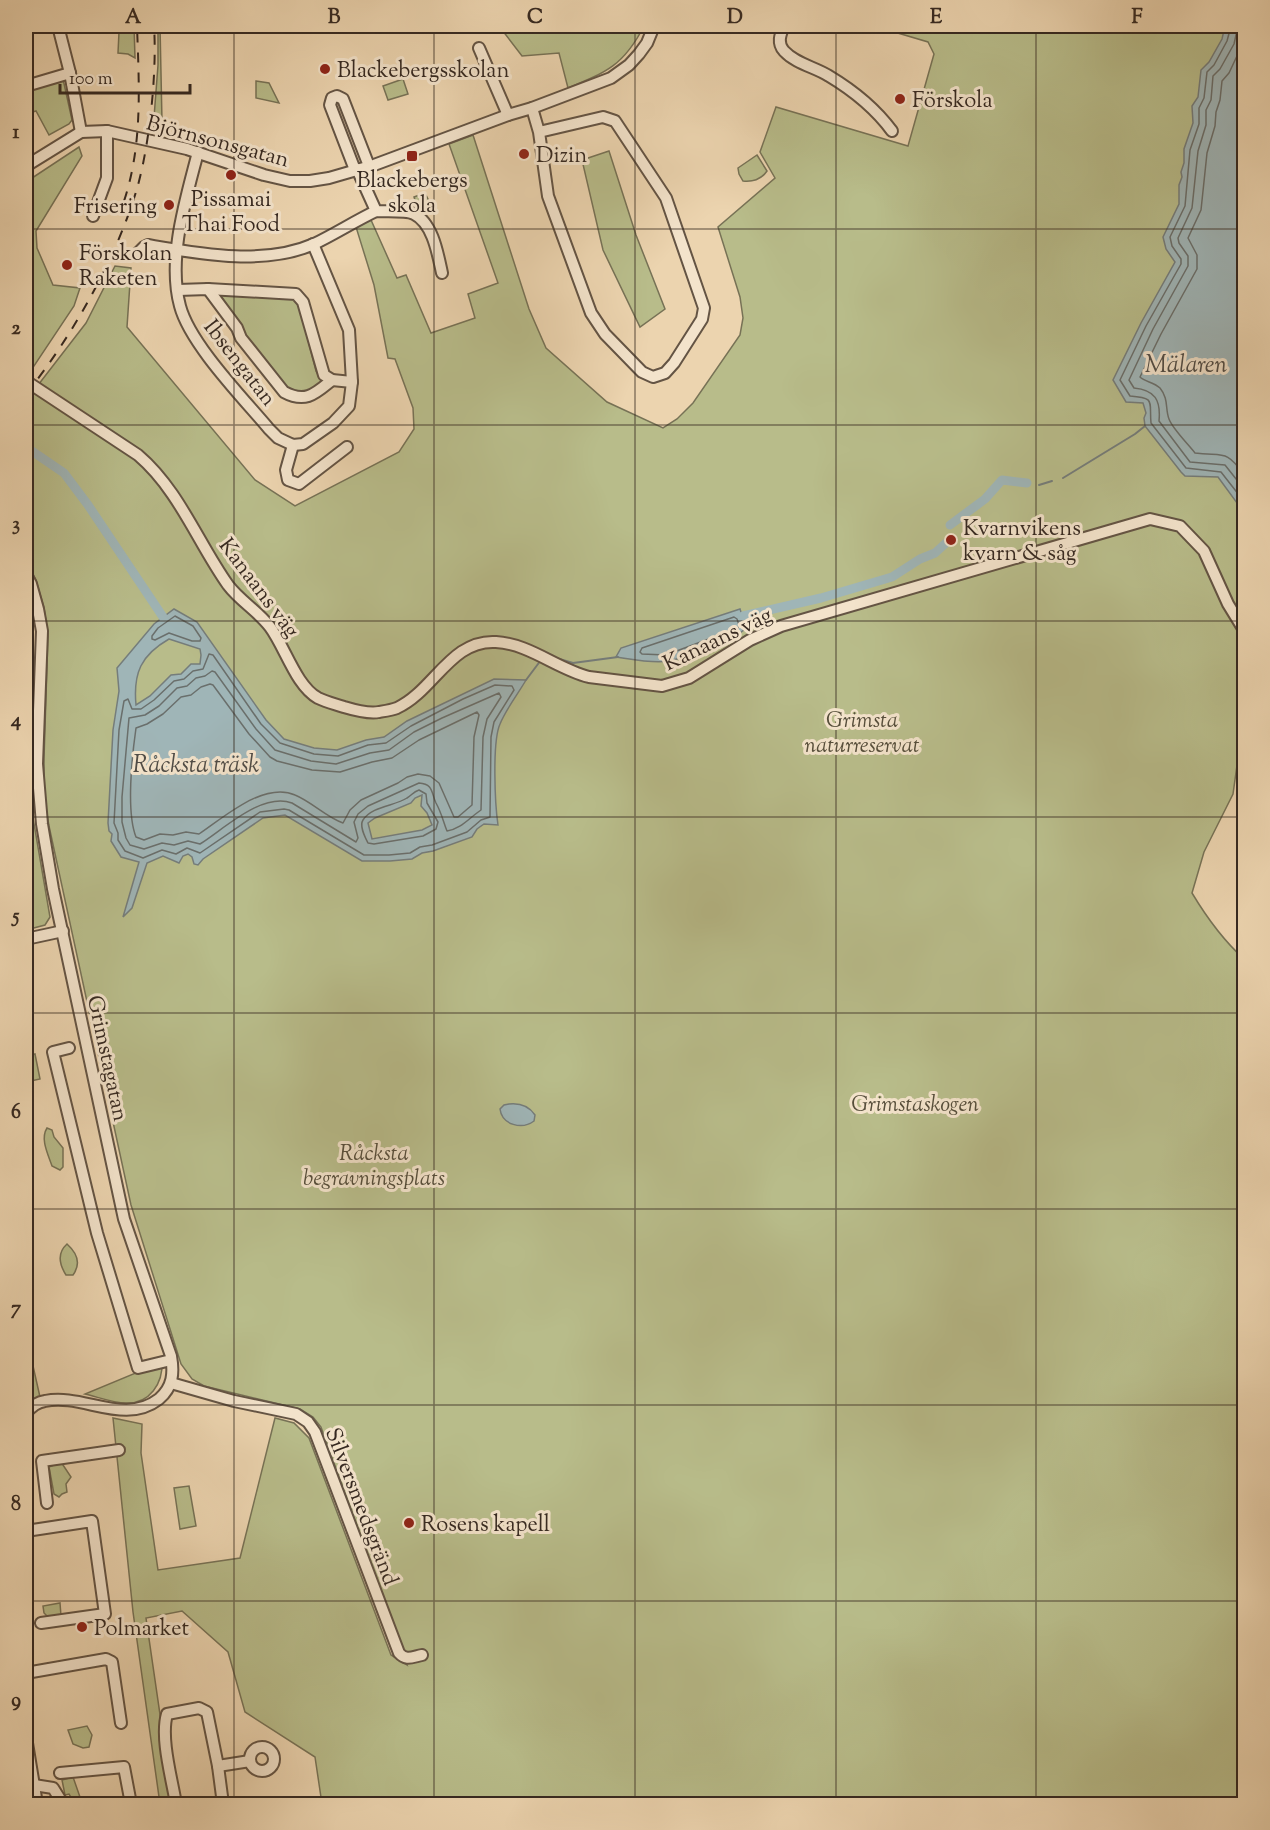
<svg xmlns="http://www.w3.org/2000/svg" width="1270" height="1830" viewBox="0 0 1270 1830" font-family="'Sorts Mill Goudy',serif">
	<rect width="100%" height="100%" fill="#ecd4af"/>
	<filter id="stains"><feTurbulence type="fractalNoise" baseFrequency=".00333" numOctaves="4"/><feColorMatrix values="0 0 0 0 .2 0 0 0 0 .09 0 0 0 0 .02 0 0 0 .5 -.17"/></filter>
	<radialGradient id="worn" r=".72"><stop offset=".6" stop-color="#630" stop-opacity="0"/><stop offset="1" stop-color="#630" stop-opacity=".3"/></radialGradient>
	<g fill="#b8bc8a" stroke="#777256" stroke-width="1.5">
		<path d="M 93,26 L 134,26 L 135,58 L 128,54 L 118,53 L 119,32 L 93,29 Z"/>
		<path d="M 158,26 L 160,26 L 162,121 L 169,122 L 167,135 L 153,131 L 158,65 Z"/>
		<path d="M 499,26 L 644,26 C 624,65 607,72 568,88 L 559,53 L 522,56 Z"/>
		<path d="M 874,26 L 1244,26 L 1244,715 L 1233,794 L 1204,852 L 1192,893 C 1207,918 1223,940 1244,959 L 1244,1804 L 322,1804 L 315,1757 L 245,1712 L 228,1652 L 182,1611 L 146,1618 L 173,1804 L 160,1804 L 133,1612 L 113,1418 L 142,1424 L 141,1453 L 158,1570 L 240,1558 L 275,1418 L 294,1423 L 309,1438 L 391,1655 L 407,1665 L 321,1427 L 313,1417 L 300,1409 L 204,1386 L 192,1379 L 181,1364 L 131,1205 L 49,826 L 44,797 L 44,759 L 48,634 L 44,608 L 36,580 L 26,560 L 26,384 L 35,389 L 86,323 L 115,266 L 131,268 L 127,327 L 255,480 L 295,506 L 399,452 L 414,429 L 413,408 L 395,359 L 388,358 L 374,285 L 356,227 L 371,220 L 397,278 L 406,275 L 431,333 L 475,318 L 468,294 L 498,283 L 449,144 L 473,135 L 529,309 L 546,348 L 607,402 L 663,428 L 677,419 L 693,403 L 740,335 L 743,318 L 740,297 L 718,227 L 775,178 L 760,152 L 776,107 L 908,146 L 934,54 L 928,42 Z"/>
		<path d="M 63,79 L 72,120 L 69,124 L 49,135 L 36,111 L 26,114 L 26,89 Z"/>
		<path d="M 403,79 L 408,94 L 388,100 L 383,86 Z"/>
		<path d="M 256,81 L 269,83 L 279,103 L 256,98 Z"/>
		<path d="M 79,147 L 82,156 L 36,231 L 37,248 L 53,285 L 80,288 L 74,306 L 28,375 L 26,367 L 26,182 Z"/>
		<path d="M 609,151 L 636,235 L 665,309 L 640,327 L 603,250 L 582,160 Z"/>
		<path d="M 757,155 L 767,171 C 761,180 753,182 743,181 L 739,174 L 738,168 Z"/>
		<path d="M 425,193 L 433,209 L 427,211 L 416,203 L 414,197 Z"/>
		<path d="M 218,292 L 294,299 L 299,305 L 316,371 L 323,384 L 309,394 L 284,391 L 244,337 L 244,331 L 216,296 Z"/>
		<path d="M 26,593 L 33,624 L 30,762 L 33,818 L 50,917 L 45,925 L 26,930 Z"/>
		<path d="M 35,1054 L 40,1079 L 26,1082 L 26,1056 Z"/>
		<path d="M 47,1128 L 52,1130 L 54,1137 L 63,1148 L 63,1167 L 60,1170 L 52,1166 C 48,1154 40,1139 47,1128 Z"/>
		<path d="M 67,1244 C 77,1253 81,1264 73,1275 L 66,1275 C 59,1264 57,1253 67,1244 Z"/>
		<path d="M 26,1335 L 40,1397 L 26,1406 Z"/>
		<path d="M 162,1362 C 163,1383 150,1404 126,1403 C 113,1403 98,1397 85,1394 Z"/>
		<path d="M 61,1462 L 71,1477 L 66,1484 L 67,1492 L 62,1494 L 59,1497 L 54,1494 L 49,1467 Z"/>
		<path d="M 189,1486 L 196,1526 L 180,1529 L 174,1488 Z"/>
		<path d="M 60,1603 L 61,1616 L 48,1617 L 44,1613 L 43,1606 Z"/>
		<path d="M 87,1726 L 92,1735 L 89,1747 L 83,1748 L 73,1744 L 68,1730 Z"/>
		<path d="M 73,1777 L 81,1800 L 74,1802 L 69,1794 L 65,1795 L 62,1780 Z"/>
	</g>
	<g fill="#9fb5b7" stroke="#757d7b" stroke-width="1.5" fill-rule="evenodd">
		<path d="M 1225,26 L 1244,26 L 1244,507 L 1241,502 L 1237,503 L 1218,477 L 1185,476 L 1181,472 L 1145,426 L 1144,418 L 1146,413 L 1143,403 L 1126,402 L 1113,380 L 1141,323 L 1175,262 L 1166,249 L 1163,237 L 1179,204 L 1179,185 L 1182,177 L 1181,172 L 1184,163 L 1184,149 L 1193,123 L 1192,106 L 1198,97 L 1201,70 L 1209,62 L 1222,39 Z"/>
		<path d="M 174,609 L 197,622 L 266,720 L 284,739 L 314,748 L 337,750 L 366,740 L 384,737 L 407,721 L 494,679 L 526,680 C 518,694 506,709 500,724 C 492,742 495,805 498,825 L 484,824 L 477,829 L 472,837 L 433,851 L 422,853 L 412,859 L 390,861 L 362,861 L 285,815 L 263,818 L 203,859 L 198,865 L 194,864 L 192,857 L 188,854 L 183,856 L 179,863 L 163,856 L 147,863 L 132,908 L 123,917 L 139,862 L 121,857 L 111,841 L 112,834 L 109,831 L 108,823 L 113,730 L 119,691 L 117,668 L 154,624 ZM 169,639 L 200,649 L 201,655 L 200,664 L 191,664 L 181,674 L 171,675 L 150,696 L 136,705 C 133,673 141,655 169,639 ZM 422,795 L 421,806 L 427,813 L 432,825 L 422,830 L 372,839 L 368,823 L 375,818 L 411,803 L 415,798 Z"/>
		<path d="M 740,609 L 746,628 C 736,639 684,658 668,661 C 655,664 630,659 616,657 L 621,648 Z"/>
		<path d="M 509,1104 C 519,1103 529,1106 535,1115 L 534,1121 C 522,1130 502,1125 500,1109 L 504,1105 Z"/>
	</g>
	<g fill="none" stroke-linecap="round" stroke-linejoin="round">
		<g stroke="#6a6f6c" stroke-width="1.5">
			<path d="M 1231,26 L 1227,41 L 1214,65 L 1207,72 L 1204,98 L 1199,108 L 1199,124 L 1190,150 L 1185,206 L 1170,237 L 1172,246 L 1181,259 L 1181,264 L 1146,326 L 1120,380 L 1130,396 C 1156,398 1149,401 1151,423 L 1186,468 L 1221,472 L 1239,495 L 1244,497"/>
			<path d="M 1238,26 L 1234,44 L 1220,69 L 1213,76 L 1211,100 L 1206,110 L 1206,125 L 1198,151 L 1192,208 L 1178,238 L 1179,243 L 1188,256 L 1188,266 L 1153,329 L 1129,380 L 1134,388 C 1155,390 1161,400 1159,421 L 1190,462 L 1225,465 L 1244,489"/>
			<path d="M 1244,41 L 1229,73 L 1222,81 L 1220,100 L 1216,112 L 1215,126 L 1207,153 L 1201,210 L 1188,238 L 1197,255 L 1197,269 L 1161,334 L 1140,377 C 1145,382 1154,382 1160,388 C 1169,399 1165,409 1169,419 C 1172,428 1188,444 1195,453 C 1222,457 1226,448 1244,475"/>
			<path d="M 175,616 L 193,626 L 201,638 L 200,641 L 192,641 L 169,633 L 155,640 L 152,639 L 152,636 L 158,628 Z"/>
			<path d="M 734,617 L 737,619 L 739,625 L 738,628 L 666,655 L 642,654 L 640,652 L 642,648 Z"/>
			<path d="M 209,654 L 213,655 L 261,724 L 280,743 L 314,754 L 338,756 L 368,745 L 386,743 L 411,726 L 463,699 L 495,685 L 512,686 L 514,690 L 494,722 L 491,737 L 490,817 L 481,820 L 467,832 L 432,845 L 420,847 L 410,853 L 389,855 L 364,855 L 289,810 L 284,809 L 260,812 L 200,853 L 187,848 L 176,854 L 162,850 L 143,858 L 125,851 L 118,840 L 118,833 L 114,823 L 119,730 L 124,701 L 128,699 L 132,709 L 141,709 L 154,700 L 174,681 L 184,679 L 193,671 L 203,669 Z"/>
			<path d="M 212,671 L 215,672 L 256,729 L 275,750 L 311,761 L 336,764 L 370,753 L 389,750 L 414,732 L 442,718 L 499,693 L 501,697 L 487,719 L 483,737 L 481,810 C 469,818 461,829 447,831 C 443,821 442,814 436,803 C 431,793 434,784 419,783 L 368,806 L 358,814 L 354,822 L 358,838 L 356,842 L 292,803 C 262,792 224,829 200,844 L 188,841 L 174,845 L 162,843 L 144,849 L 130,845 L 126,838 L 122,822 L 122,797 L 129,718 L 145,715 L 159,706 L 177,688 L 187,686 L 196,678 L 205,676 Z"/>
			<path d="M 210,684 L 213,685 L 249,734 L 270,757 L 277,761 L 312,770 L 340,772 L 372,762 L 392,758 L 419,740 L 477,712 L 479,715 L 474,737 L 472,805 L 458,817 L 454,817 L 439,783 L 430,776 L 418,774 L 407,777 L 398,783 L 361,800 L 350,810 L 343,823 C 326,817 312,802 295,795 C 264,781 223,818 199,834 L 186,832 L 173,835 L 160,834 L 144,840 L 136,837 C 126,812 132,756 136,728 L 147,724 L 163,714 L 181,697 L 191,695 L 201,687 Z"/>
			<path d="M 419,790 L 426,794 L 427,803 L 438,822 L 436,829 L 423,836 L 374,844 L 368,843 C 365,837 359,826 363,820 C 372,806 395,806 407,798 C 412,795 413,792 419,790 Z"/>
		</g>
		<g stroke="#757d7b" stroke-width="2">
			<path d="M 1063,478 L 1135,434 L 1145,426"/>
			<path d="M 1039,485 L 1052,481"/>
			<path d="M 556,658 L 573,663 L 618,657"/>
			<path d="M 526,680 L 541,660"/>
		</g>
		<g stroke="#9fb5b7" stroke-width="9">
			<path d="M 26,447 L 64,473 L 88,505 L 163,617"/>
			<path d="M 950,525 L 985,499 L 1002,480 L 1027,483"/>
			<path d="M 743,616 L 821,598 L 892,577 L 920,559 L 935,553 L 946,543"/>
		</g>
		<defs>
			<g id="minor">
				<path d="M 58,26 L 70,73 L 81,132"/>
				<path d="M 784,26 C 780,35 777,43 784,51 C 796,64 815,67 829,76 C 854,91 875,108 892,131"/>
				<path d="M 479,48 L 508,115"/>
				<path d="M 26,86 L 70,73"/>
				<path d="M 532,108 L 539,132 L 603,117 L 615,121 L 666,198 L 704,308 L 702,319 L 674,363 L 665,373 L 653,377 L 642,372 L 605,334 L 591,313 L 548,196 L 539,132"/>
				<path d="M 198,152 C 186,199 167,258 180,306 C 190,344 243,398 269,429 L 278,438 L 293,445 L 303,444 L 333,423 L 349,406 L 352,382 L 349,330 L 313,244"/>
				<path d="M 26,166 L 81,132 L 107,131 L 187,149 L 264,175 L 290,181 L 310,181 L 329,178 L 374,165 L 508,115 L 532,108 L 611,78 L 629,65 L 639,54 L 647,43 L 654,26"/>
				<path d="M 357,169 L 376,211 C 386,212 406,210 414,214 C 433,223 438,255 442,273"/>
				<path d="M 355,170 L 330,105 L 332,98 L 337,96 L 343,99 L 369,166"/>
				<path d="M 93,216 L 107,178 L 107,131"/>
				<path d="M 136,255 L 144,247 L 148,245 C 201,254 264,266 314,244 C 335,234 355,221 376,211"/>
				<path d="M 208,289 L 237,328 L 241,338 L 284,392 C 306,404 316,393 332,380"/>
				<path d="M 178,290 L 208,289 L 296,294 L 303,302 L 324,375 L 332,380 L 352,382"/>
				<path d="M 26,381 L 138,455 C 179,490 198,543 228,585 C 240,601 258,611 270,627 C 285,647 296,686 318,698 C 326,702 335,704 344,707 C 354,710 369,714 379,712 C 385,711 392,710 397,708 C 434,691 451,639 496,642 C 530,644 557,669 589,677 L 662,686 L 689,678 L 750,640 L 781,626 L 1150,519 L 1180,526 L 1204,551 L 1228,604 L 1244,630"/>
				<path d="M 293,445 L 286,470 L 288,480 L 299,484 L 347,447"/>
				<path d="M 26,575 L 31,584 L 38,609 L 42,631 L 37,764 L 42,824 L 53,889 L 124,1219 L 171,1356 C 174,1373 173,1387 159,1399 C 124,1426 83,1393 45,1401 C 37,1402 31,1407 26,1413"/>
				<path d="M 26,939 L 63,931"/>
				<path d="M 69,1048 L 53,1052 L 97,1233 L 138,1368 L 171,1360"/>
				<path d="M 171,1383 L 234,1401 L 296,1414 L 308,1422 L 315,1432 L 399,1653 C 406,1661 412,1657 422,1655"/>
				<path d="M 47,1503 L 42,1461 L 119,1450"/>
				<path d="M 26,1531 L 92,1521 L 105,1614 L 41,1623"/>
				<path d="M 26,1673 L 106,1659 L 112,1662 L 121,1723"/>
				<path d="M 26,1737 L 37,1804"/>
				<circle cx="262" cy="1759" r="12"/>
				<path d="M 218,1766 L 223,1804"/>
				<path d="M 60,1773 L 124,1767 L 131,1804"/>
				<path d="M 34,1785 L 53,1788 L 63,1804"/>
				<path d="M 176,1804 C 172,1779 160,1738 167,1714 L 199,1708 L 207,1712 L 218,1766 L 250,1761"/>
			</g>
		</defs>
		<use href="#minor" stroke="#645444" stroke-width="14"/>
		<use href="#minor" stroke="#f3e3cb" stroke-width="10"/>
		<g stroke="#362921" stroke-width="2" stroke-dasharray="10 10" stroke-linecap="butt">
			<path d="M 124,201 C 143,144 139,84 137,26"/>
			<path d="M 26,394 C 72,337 118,256 138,185 C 150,141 157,71 154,26"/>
		</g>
	</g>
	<path fill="none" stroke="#362921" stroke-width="1.5" stroke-opacity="0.55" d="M 234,26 L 234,1804M 434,26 L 434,1804M 635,26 L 635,1804M 836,26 L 836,1804M 1036,26 L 1036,1804M 26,229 L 1244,229M 26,425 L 1244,425M 26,621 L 1244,621M 26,817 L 1244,817M 26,1013 L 1244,1013M 26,1209 L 1244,1209M 26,1405 L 1244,1405M 26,1601 L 1244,1601"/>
	<g fill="#8f2418" stroke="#f3e3cb" stroke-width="2">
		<circle cx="325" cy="69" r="6"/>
		<circle cx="900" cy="99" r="6"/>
		<circle cx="524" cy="154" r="6"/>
		<rect x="406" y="150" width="12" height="12" rx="3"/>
		<circle cx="231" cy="175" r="6"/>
		<circle cx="169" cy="205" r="6"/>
		<circle cx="67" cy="265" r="6"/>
		<circle cx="951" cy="540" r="6"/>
		<circle cx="409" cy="1523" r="6"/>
		<circle cx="82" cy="1627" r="6"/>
	</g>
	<g text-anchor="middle" stroke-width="6" stroke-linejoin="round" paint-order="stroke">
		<g font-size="22" fill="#362921" stroke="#f3e3cb" text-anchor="start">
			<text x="337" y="77">Blackebergsskolan</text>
			<text x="912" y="107">Förskola</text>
			<text x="536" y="162">Dizin</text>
			<text x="412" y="187" text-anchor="middle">Blackebergs<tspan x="412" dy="25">skola</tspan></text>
			<text x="231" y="206" text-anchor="middle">Pissamai<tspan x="231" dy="25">Thai Food</tspan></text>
			<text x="157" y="213" text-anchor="end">Frisering</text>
			<text x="79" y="260">Förskolan<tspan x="79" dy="25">Raketen</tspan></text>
			<text x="963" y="535">Kvarnvikens<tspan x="963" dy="25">kvarn &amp; såg</tspan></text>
			<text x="421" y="1531">Rosens kapell</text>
			<text x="94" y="1635">Polmarket</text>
		</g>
		<g font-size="22" fill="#362921" stroke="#f3e3cb">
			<text transform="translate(218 140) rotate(15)" y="8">Björnsonsgatan</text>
			<text transform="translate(241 362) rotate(52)" y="8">Ibsengatan</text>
			<text transform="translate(260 587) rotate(53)" y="8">Kanaans väg</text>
			<text transform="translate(717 638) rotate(-26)" y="8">Kanaans väg</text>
			<text transform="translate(109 1058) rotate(78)" y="8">Grimstagatan</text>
			<text transform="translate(363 1506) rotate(69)" y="8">Silversmedsgränd</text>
		</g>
		<g font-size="22" font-style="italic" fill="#564e3b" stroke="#f3e3cb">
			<text x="862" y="727">Grimsta<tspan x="862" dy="25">naturreservat</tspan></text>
			<text x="915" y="1111">Grimstaskogen</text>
			<text x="374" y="1160">Råcksta<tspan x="374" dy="25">begravningsplats</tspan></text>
		</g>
		<g font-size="24" font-style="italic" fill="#504c46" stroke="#f3e3cb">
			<text x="1186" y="372">Mälaren</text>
			<text x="196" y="772">Råcksta träsk</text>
		</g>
	</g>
	<rect width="1270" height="1830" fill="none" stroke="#ecd4af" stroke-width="66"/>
	<path d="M60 84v9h130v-9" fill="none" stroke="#362921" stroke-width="3"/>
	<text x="69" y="84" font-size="18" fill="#362921" stroke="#f3e3cb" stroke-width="4.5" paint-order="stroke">100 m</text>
	<rect x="33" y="33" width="1204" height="1764" fill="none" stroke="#362921" stroke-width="2"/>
	<g font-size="20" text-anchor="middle" font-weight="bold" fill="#362921">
		<text x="133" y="23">A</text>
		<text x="334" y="23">B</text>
		<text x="535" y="23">C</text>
		<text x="735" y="23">D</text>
		<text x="936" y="23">E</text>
		<text x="1137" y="23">F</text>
		<text x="16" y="138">1</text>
		<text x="16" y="334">2</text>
		<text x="16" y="530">3</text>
		<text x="16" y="726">4</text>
		<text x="16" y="922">5</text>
		<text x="16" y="1118">6</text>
		<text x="16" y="1314">7</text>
		<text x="16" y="1510">8</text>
		<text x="16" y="1706">9</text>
	</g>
	<rect width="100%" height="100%" filter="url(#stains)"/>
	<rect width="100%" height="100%" fill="url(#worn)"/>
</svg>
